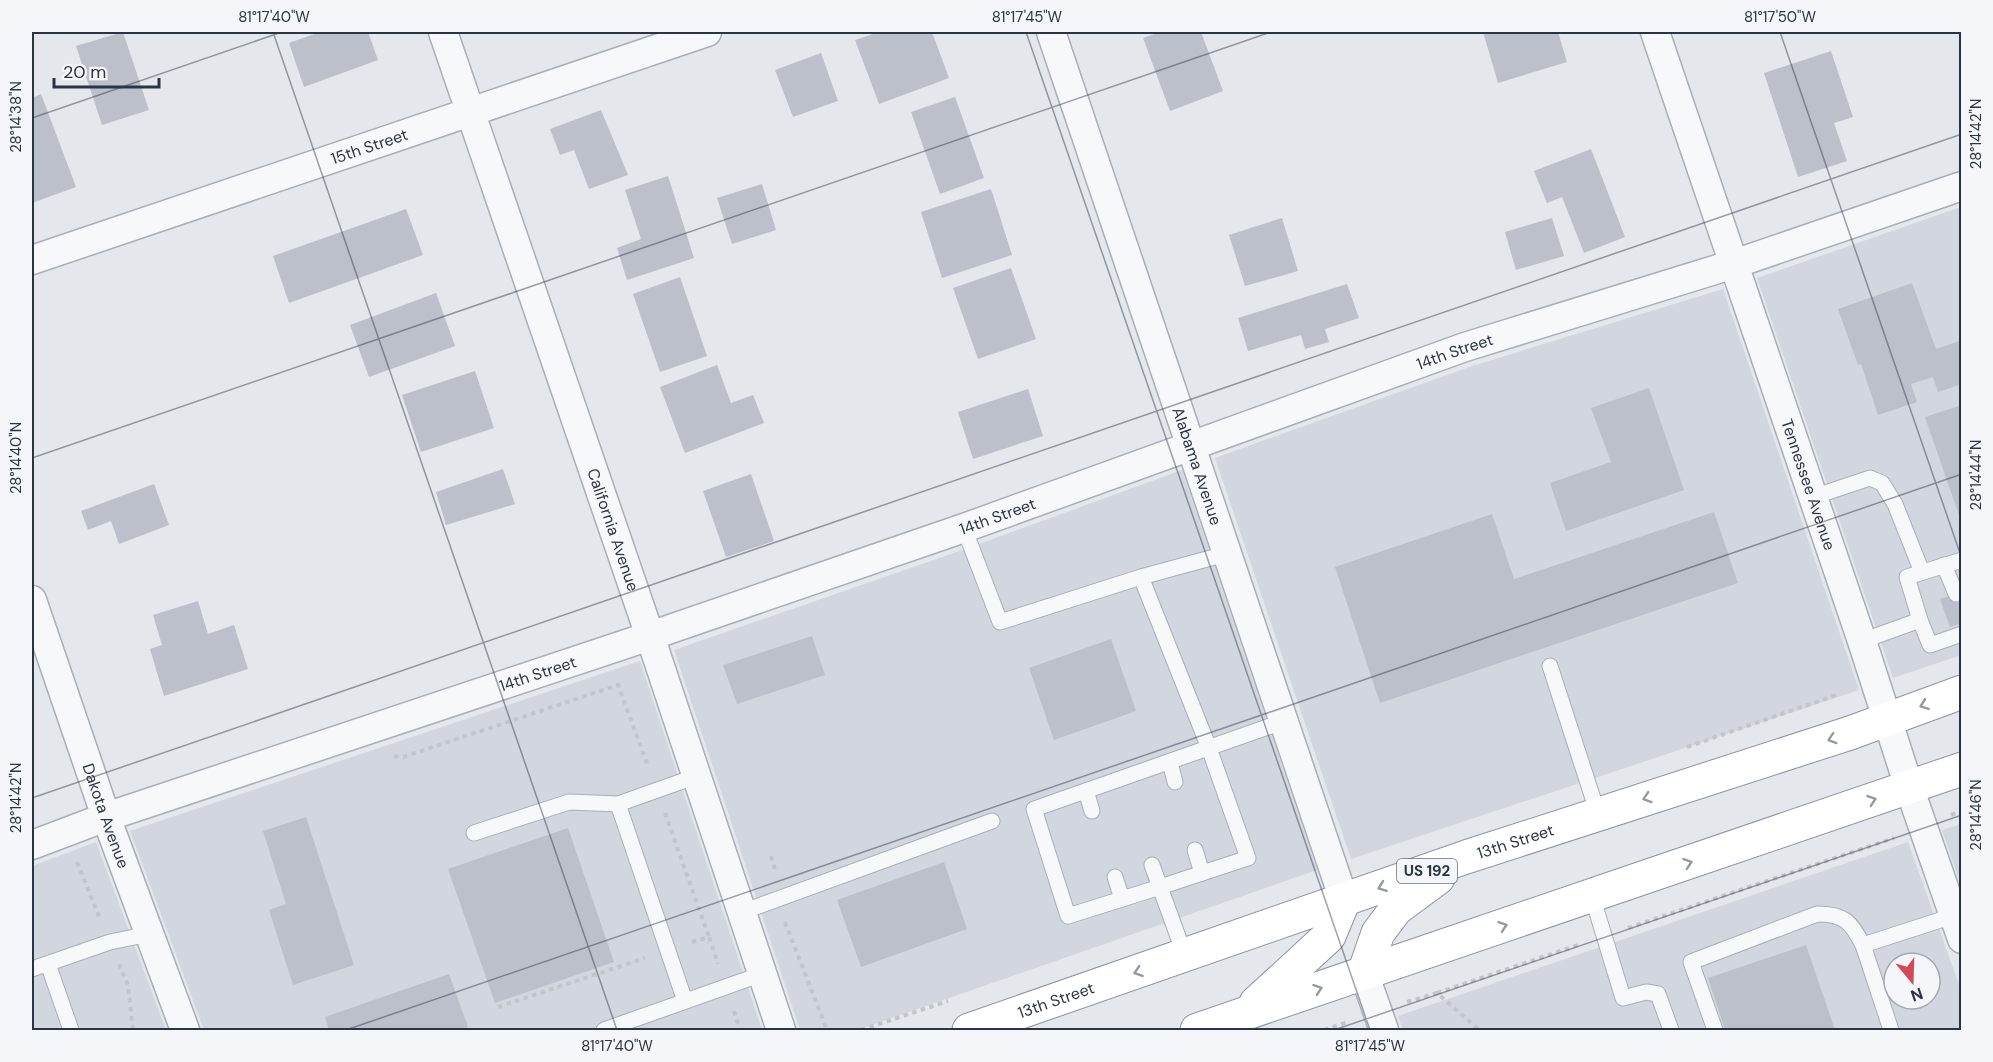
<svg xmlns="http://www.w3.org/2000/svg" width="1993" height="1062" viewBox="0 0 1993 1062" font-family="'DM Sans',sans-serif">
	<rect width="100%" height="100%" fill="#e4e7ec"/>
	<g fill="#d2d6de" fill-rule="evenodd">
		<path d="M 1961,207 L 1961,655 L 1893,678 L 1757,278 Z"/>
		<path d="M 1723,289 L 1859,690 L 1351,859 L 1215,458 L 1472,366 Z"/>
		<path d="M 1182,470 L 1317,870 L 857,1030 L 800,1030 L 674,650 L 971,547 Z"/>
		<path d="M 640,661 L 762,1030 L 204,1030 L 130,831 Z"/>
		<path d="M 1961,824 L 1962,824 L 1961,885 L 1942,830 Z"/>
		<path d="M 96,842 L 166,1030 L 32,1030 L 32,866 Z"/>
		<path d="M 1908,842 L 1962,993 L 1961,1030 L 1403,1030 L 1398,1016 ZM 1894,963 L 1930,963 L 1930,999 L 1894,999 Z"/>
	</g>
	<g fill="#bbc0ca">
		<path d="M 123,32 L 149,110 L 102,125 L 76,46 Z"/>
		<path d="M 320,32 L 368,32 L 378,60 L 304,87 L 289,43 Z"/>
		<path d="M 879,32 L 932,32 L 949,78 L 879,104 L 855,40 Z"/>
		<path d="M 1160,32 L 1201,32 L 1223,91 L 1170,111 L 1143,38 Z"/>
		<path d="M 1483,32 L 1558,32 L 1567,62 L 1498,83 Z"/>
		<path d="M 1831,51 L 1853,117 L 1834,123 L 1847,161 L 1798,177 L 1764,73 Z"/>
		<path d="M 821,53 L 838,101 L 793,117 L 775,70 Z"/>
		<path d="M 41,94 L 76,187 L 32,203 L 32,98 Z"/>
		<path d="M 955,97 L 984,178 L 940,194 L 911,112 Z"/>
		<path d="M 601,110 L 628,175 L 589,189 L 574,150 L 560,155 L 550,129 Z"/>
		<path d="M 1591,149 L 1625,237 L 1584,253 L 1562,197 L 1547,203 L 1534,171 Z"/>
		<path d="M 668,176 L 694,258 L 627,280 L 617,248 L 641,239 L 625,190 Z"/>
		<path d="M 762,184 L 776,230 L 732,244 L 717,198 Z"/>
		<path d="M 991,189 L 1012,255 L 942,278 L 921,212 Z"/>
		<path d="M 406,209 L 423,255 L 289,303 L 273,256 Z"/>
		<path d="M 1282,218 L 1298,271 L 1245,286 L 1229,235 Z"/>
		<path d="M 1552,218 L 1564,256 L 1516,270 L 1505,232 Z"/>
		<path d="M 1011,268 L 1036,339 L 978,359 L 953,288 Z"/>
		<path d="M 680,277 L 707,356 L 660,372 L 633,294 Z"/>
		<path d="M 1912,283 L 1936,349 L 1962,340 L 1962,384 L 1938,392 L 1933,377 L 1911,384 L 1917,402 L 1878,415 L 1861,364 L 1858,365 L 1838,309 Z"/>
		<path d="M 1347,284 L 1359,318 L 1325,329 L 1329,342 L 1305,349 L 1301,335 L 1248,351 L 1238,318 Z"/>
		<path d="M 436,293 L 455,346 L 369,377 L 350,325 Z"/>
		<path d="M 717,365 L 731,403 L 753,395 L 764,423 L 685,453 L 660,387 Z"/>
		<path d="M 475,371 L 494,428 L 421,452 L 402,395 Z"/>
		<path d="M 1649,388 L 1684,490 L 1566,531 L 1550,483 L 1611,462 L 1591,408 Z"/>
		<path d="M 1028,389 L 1043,436 L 973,459 L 958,412 Z"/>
		<path d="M 1962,405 L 1962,514 L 1959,515 L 1925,417 Z"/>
		<path d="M 503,469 L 515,504 L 446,525 L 436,492 Z"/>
		<path d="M 751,474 L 774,541 L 726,557 L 703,491 Z"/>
		<path d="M 154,484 L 169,525 L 119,544 L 111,521 L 88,530 L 81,511 Z"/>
		<path d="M 1714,512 L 1738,583 L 1380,703 L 1335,567 L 1492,514 L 1514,579 Z"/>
		<path d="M 1962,592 L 1962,623 L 1950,627 L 1940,599 Z"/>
		<path d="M 198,601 L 208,634 L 234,625 L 248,669 L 164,696 L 150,649 L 162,645 L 153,615 Z"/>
		<path d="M 812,636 L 825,675 L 737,704 L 723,665 Z"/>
		<path d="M 1111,639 L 1136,711 L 1054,740 L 1029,668 Z"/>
		<path d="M 306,817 L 354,965 L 293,985 L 269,910 L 286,904 L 263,831 Z"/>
		<path d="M 568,828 L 614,962 L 495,1003 L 448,869 Z"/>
		<path d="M 944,862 L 967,929 L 861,967 L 837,900 Z"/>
		<path d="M 1806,945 L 1835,1030 L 1725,1030 L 1708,978 Z"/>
		<path d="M 449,974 L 468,1027 L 459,1030 L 329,1030 L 325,1017 Z"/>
	</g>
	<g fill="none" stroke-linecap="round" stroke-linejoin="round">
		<defs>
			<g id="lane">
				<path d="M 1813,497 L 1870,478 L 1882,483 L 1895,504 L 1922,572"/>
				<path d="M 964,528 L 1000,622 L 1141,577 L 1229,553"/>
				<path d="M 1962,560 L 1907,577 L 1920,620 L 1930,645 L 1962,634"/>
				<path d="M 1944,565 L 1956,594"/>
				<path d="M 1141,577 L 1209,748 L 1248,858 L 1160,887 L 1152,865"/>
				<path d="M 1862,641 L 1920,620"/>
				<path d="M 1550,666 L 1598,814"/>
				<path d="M 1170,762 L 1175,782"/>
				<path d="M 1086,791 L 1092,811"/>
				<path d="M 618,804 L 685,1001"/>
				<path d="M 474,833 L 569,802 L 618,804 L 697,776"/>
				<path d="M 1195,850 L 1202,873"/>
				<path d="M 1115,877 L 1122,899"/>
				<path d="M 1592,896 L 1623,998 L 1646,992 L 1658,994 L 1671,1030"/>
				<path d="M 742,912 L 992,821"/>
				<path d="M 1185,956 L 1160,887 L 1068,916 L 1034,809 L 1285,721"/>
				<path d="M 48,964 L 71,1030"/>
				<path d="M 32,969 L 110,942 L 149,934"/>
				<path d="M 604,1030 L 762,974"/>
				<path d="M 1715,1030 L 1691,962 L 1817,914 C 1845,914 1851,922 1863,945"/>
				<path d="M 1891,1030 L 1863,945 L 1959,914"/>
			</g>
			<g id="street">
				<path id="s1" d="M 443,32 L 650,636 L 781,1030"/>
				<path id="s2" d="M 1051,32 L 1344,900"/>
				<path id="s3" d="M 1655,32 L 1862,641 L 1909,787 L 1962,939"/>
				<path id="s4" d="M 32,260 L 707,32"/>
				<path id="s5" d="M 32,600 L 106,817 L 185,1030"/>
				<path id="s6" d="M 32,845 L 106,817 L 650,636 L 964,528 L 1465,347 L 1734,264 L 1962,186"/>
				<path d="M 1364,973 L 1384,1030"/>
			</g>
			<g id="highway">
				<path d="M 1364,973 L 1378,933 L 1396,909 L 1438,878"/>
				<path d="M 1256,1003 L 1329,936 L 1344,900"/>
				<path id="s7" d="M 969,1030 L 1466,857 L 1850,733 L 1962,692"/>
				<path d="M 1197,1030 L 1962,769"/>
			</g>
		</defs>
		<use href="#lane" stroke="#a9aeb7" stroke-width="17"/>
		<use href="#street" stroke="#a9aeb7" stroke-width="31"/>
		<use href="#highway" stroke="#8b94a3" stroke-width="35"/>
		<g stroke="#c2c5cb" stroke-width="4" stroke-dasharray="4.5 4.5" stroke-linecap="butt">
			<path d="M 1687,747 L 1836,695"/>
			<path d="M 394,756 L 403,757 L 618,685 L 648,766"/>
			<path d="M 665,813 L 709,937"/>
			<path d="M 1951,815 L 1962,811"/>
			<path d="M 771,856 L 776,873"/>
			<path d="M 77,862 L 100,919"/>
			<path d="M 785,922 L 827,1030"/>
			<path d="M 1628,928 L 1894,838"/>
			<path d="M 692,942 L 709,937 L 718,964"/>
			<path d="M 119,964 L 128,985 L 133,1030"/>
			<path d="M 1437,993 L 1581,944"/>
			<path d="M 1407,1002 L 1437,993 L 1479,1030"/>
			<path d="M 498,1007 L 645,958"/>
			<path d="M 734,1011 L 740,1030"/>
			<path d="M 861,1030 L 948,1001"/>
			<path d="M 1324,1030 L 1348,1022"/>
		</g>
		<use href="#lane" stroke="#f7f8fa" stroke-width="15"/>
		<use href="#street" stroke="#f7f8fa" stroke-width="28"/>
		<use href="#highway" stroke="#fff" stroke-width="33"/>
	</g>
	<defs><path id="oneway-chevron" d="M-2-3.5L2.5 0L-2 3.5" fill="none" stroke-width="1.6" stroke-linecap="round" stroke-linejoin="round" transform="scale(1.5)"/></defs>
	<g stroke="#959aa2">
		<use href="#oneway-chevron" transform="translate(1924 705) rotate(160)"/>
		<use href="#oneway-chevron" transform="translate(1832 739) rotate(162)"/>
		<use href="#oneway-chevron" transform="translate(1647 798) rotate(162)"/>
		<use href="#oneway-chevron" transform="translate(1872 800) rotate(-19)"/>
		<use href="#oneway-chevron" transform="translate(1688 863) rotate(-19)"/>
		<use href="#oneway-chevron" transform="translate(1382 887) rotate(160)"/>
		<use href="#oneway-chevron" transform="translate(1503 926) rotate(-19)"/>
		<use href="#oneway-chevron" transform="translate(1138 972) rotate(161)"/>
		<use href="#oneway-chevron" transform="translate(1318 989) rotate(-19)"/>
	</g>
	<path fill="none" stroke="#2b3445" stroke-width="1.5" stroke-opacity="0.45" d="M 273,32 L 617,1030M 1026,32 L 1370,1030M 1780,32 L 1962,559M 32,118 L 282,32M 32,458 L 1271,32M 32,798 L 1962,134M 346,1030 L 1962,474M 1334,1030 L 1962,815"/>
	<g text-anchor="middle" stroke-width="6" stroke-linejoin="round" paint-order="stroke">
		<rect fill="#f4f6f9" stroke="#676e7b" stroke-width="1.5" x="1397" y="859" width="60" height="24" rx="4.5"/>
		<g font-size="15" font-weight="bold" fill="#2b3445">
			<text x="1427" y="876">US 192</text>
		</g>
		<g font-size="16" fill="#2b3445" stroke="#f4f6f9">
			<text dy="6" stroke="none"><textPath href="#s4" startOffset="356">15th Street</textPath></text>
			<text dy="6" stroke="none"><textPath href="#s6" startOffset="1506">14th Street</textPath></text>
			<text dy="6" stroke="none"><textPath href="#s2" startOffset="458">Alabama Avenue</textPath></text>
			<text dy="6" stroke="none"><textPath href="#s3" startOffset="478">Tennessee Avenue</textPath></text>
			<text dy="6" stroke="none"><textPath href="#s6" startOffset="1020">14th Street</textPath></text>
			<text dy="6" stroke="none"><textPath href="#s1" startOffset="526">California Avenue</textPath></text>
			<text dy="6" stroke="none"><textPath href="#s6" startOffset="534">14th Street</textPath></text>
			<text dy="6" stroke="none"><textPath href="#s5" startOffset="228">Dakota Avenue</textPath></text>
			<text dy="6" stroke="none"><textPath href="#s7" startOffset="578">13th Street</textPath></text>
			<text dy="6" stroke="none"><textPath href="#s7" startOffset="92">13th Street</textPath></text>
		</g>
	</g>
	<rect width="1993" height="1062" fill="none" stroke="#f4f6f9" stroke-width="66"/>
	<g transform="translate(1912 981) rotate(161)"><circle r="28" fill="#f4f6f9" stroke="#a4a8b1" stroke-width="1.5"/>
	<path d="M0-4.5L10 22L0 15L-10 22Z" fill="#d1495b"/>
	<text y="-9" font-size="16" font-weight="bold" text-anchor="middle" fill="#2b3445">N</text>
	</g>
	<path d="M54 78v9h105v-9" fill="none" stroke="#2b3445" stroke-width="3"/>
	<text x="63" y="78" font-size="18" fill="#2b3445" stroke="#f4f6f9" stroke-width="4.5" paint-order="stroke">20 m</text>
	<rect x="33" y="33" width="1927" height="996" fill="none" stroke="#2b3445" stroke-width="2"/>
	<g font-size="15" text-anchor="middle" fill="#2b3445">
		<text x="274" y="22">81°17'40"W</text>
		<text x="1027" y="22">81°17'45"W</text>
		<text x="1780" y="22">81°17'50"W</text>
		<text transform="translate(16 117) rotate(-90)" y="5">28°14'38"N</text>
		<text transform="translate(1976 134) rotate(-90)" y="5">28°14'42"N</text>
		<text transform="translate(16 458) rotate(-90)" y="5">28°14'40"N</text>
		<text transform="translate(1976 475) rotate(-90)" y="5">28°14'44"N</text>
		<text transform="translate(16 798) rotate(-90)" y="5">28°14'42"N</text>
		<text transform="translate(1976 815) rotate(-90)" y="5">28°14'46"N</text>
		<text x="617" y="1051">81°17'40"W</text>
		<text x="1370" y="1051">81°17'45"W</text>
	</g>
</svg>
